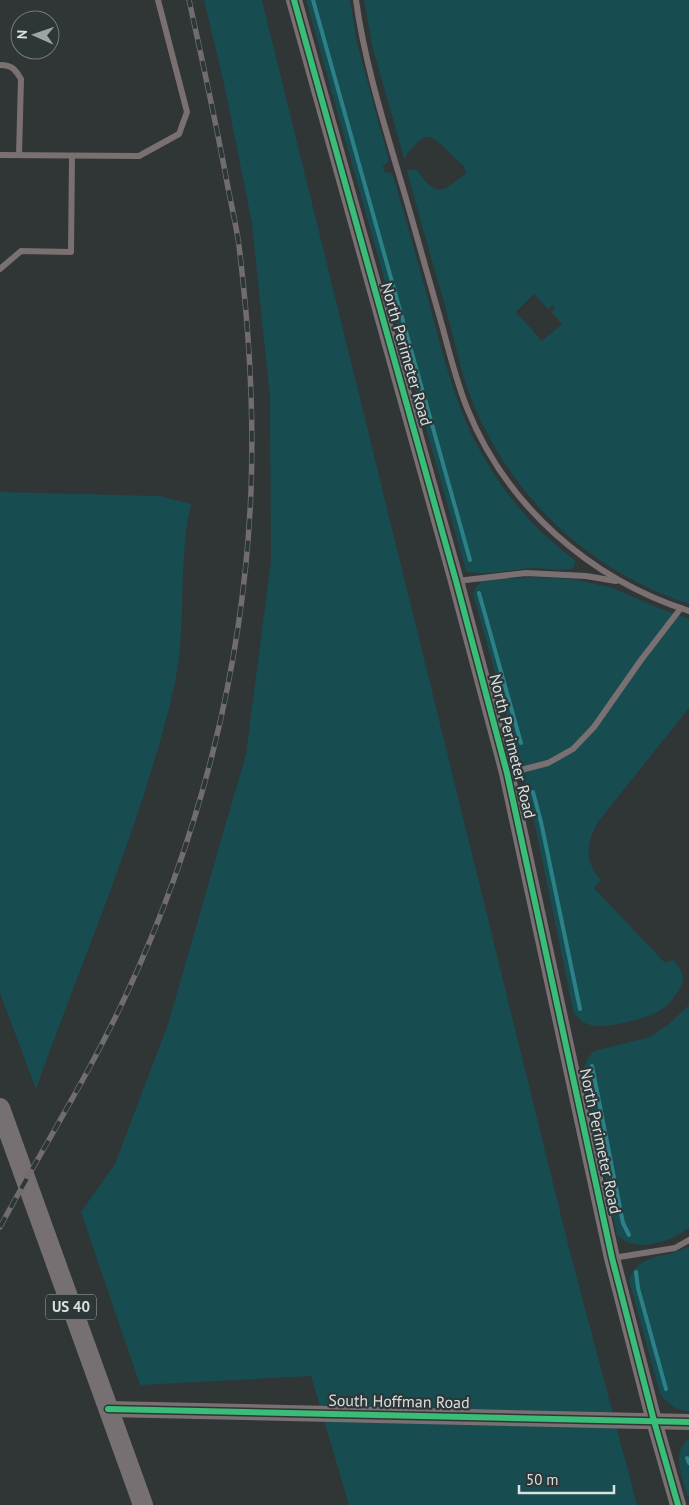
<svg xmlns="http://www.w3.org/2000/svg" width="689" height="1505" viewBox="0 0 689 1505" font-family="'PT Sans',sans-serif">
	<rect width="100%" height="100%" fill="#303536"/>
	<g fill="#174c51" fill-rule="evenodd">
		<path d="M 204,0 L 262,0 L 567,1240 L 637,1505 L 349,1505 L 311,1376 L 140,1385 L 81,1212 L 115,1164 L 168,1024 L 246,754 L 271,561 L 270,398 L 252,224 L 224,84 Z"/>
		<path d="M 306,0 L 350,0 L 357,43 L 389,161 L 383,166 L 384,172 L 391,173 L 394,179 C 407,223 419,266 431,310 C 440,344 449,379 462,412 C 484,469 525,524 575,560 L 574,567 L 571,569 C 558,571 545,568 532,568 C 513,569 484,577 466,571 Z"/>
		<path d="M 364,0 L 689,0 L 689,604 C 589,571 512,498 472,401 C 460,370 454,337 445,306 C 432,261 419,216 407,171 L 408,169 L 417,170 C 436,198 442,193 466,173 L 464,166 C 457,161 435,135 427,137 C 419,138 411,150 406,155 L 406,159 L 404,158 L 373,49 ZM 534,294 L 548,309 L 552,306 L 555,306 L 552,313 L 562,324 L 542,341 L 516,312 Z"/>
		<path d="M 0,492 L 160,496 L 191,504 C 177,565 188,631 173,692 C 140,829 83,957 36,1089 L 0,993 Z"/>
		<path d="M 528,577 L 573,579 L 613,588 L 656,607 L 689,619 L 689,708 L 598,822 C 586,843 584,861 601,880 L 594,888 L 665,963 L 673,960 C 678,965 683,973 683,980 C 682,985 679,990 676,994 C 665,1013 647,1017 628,1022 C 608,1026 584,1033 573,1010 L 536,830 L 518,756 L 473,593 L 476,587 L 482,581 Z"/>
		<path d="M 689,1005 L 689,1227 C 677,1239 647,1249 630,1243 C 625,1242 621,1238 617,1235 L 583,1070 L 588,1058 L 594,1051 L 650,1037 L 669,1024 Z"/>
		<path d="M 689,1246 L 689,1411 C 675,1411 669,1404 660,1394 L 629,1280 C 638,1252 668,1259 689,1246 Z"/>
		<path d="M 689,1438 L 689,1499 C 683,1479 670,1453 689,1438 Z"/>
	</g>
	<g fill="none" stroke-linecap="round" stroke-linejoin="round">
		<g stroke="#2c8188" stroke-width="4">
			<path d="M 313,0 L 470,560"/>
			<path d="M 479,593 L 521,743"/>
			<path d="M 533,792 L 541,822 L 580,1009"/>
			<path d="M 592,1066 L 623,1223 L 629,1235"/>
			<path d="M 636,1272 L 638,1288 L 666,1389"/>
			<path d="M 687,1458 L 689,1463"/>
		</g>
		<g stroke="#7a6f71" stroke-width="6">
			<path d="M 356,0 C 366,73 391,145 411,216 C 422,254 432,291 443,329 C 450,356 457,383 467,408 C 506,506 590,579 689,611"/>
			<path d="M 0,65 C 12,65 15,69 21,79 L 19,155"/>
			<path d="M 0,155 L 139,156 L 179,134 L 187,112 L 158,0"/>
			<path d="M 0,269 L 21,251 L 71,252 L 72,156"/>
			<path d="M 457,581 L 526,573 L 586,576 L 616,581"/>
			<path d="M 509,773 L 548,763 L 573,749 L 594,727 L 641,660 L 681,608"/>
			<path d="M 613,1258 L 675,1248 L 689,1240"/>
		</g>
		<g stroke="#7a6f71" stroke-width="16">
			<path d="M 294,0 L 456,581 L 507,773 L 612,1258 L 654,1421 L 678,1505"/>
			<path d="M 108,1409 L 689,1422"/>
		</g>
		<path stroke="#767072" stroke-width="20" d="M 0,1108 L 143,1505"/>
		<defs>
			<path id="rail" d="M 0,1227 C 42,1149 89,1075 126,995 C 200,837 244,665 251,491 C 254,409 249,327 239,246 C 236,223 230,200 226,177 C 215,118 202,59 189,0"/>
		</defs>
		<use href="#rail" stroke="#716c6e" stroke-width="5.5"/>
		<use href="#rail" stroke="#2e3738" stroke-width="4" stroke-dasharray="11" stroke-linecap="butt"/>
		<defs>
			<g id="cycleway">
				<path d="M 294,0 L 456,581 L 507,773 L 612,1258 L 654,1421 L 678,1505"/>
				<path d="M 108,1409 L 689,1422"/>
			</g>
		</defs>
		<use href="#cycleway" stroke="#2e3738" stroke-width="9"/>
		<use href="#cycleway" stroke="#3abd76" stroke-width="6"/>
	</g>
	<g text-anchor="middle" stroke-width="4.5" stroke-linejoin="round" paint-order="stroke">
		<rect fill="#2e3738" stroke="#a6adad" stroke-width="1" x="46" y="1294.5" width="50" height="25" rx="4"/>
		<g font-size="15" font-weight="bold" fill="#dadfdf">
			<text x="71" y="1312">US 40</text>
		</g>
		<g font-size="16" fill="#dadfdf" stroke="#2e3738">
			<text transform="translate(407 354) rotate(74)" y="6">North Perimeter Road</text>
			<text transform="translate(513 746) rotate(76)" y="6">North Perimeter Road</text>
			<text transform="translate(601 1141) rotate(78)" y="6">North Perimeter Road</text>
			<text transform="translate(399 1401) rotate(1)" y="6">South Hoffman Road</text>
		</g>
	</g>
	<g transform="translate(35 35) rotate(272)"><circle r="24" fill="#2e3738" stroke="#737a7b"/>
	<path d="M0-4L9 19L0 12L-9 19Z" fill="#9ea4a4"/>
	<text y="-8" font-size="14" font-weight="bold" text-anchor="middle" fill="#dadfdf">N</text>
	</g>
	<path d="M519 1485v8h95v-8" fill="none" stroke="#dadfdf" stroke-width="2.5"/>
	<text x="526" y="1485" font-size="15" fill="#dadfdf" stroke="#2e3738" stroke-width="4" paint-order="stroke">50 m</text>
</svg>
